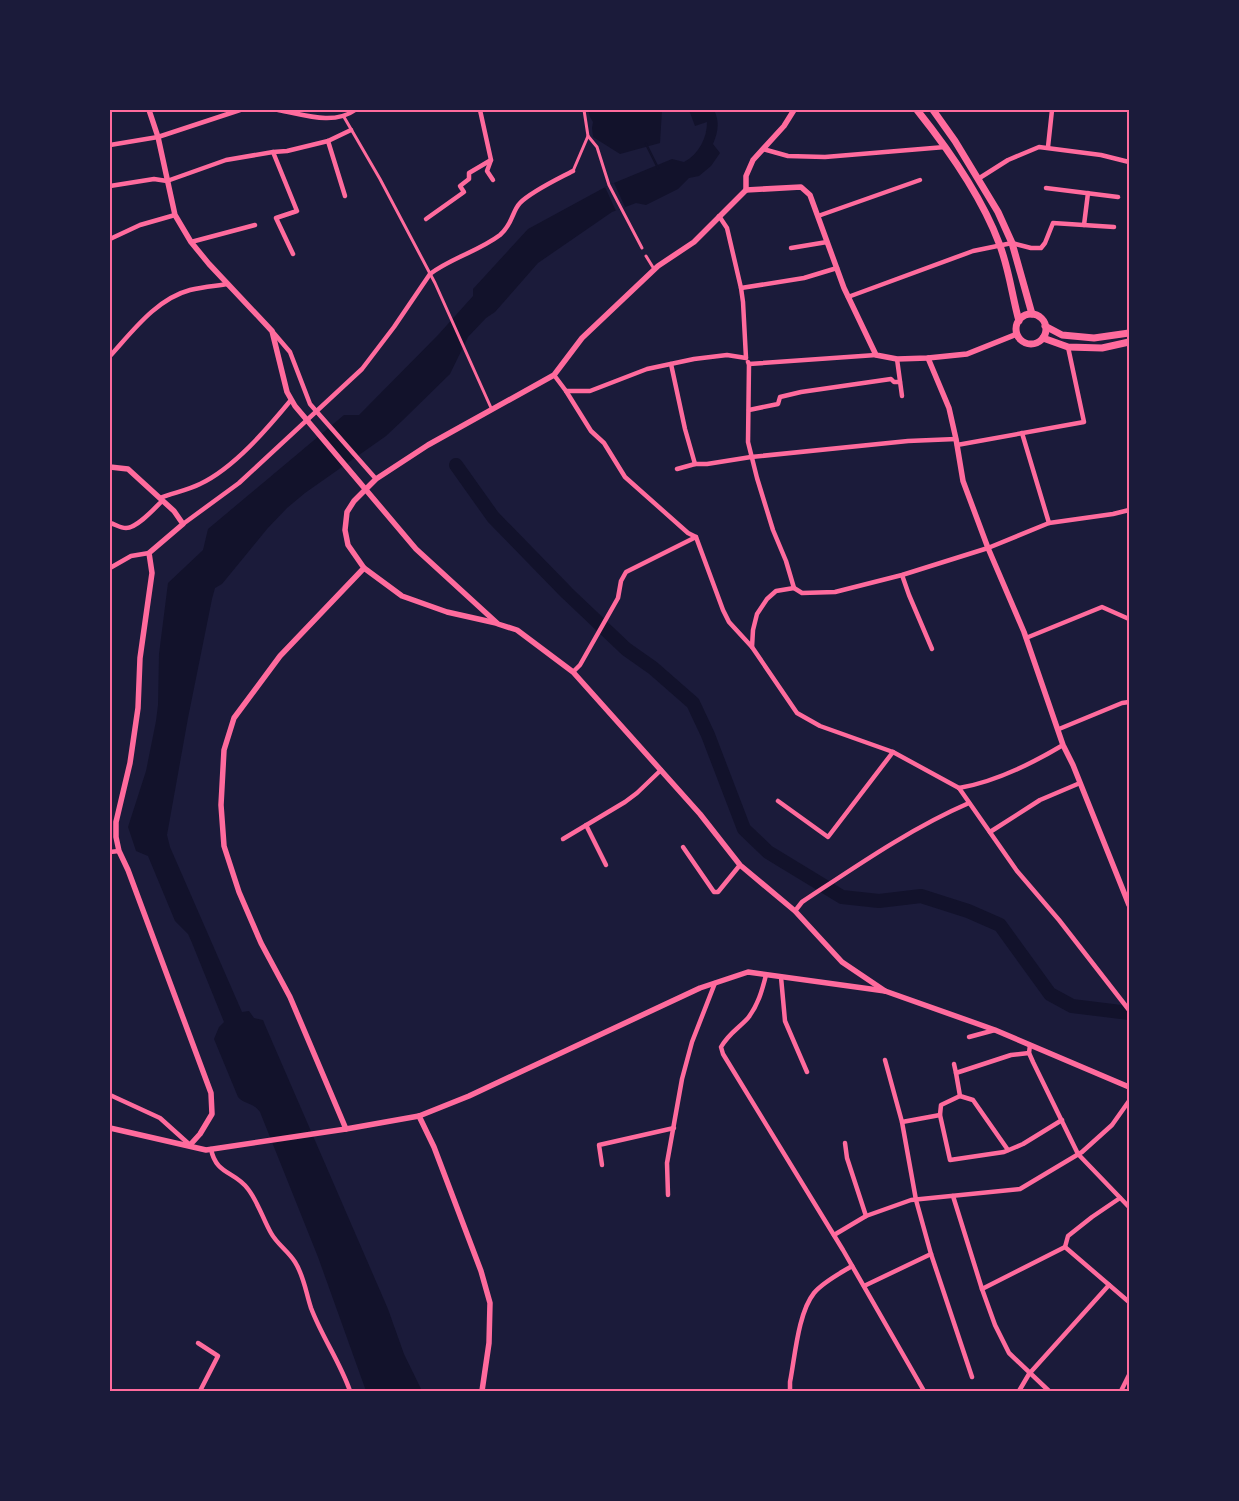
<svg xmlns="http://www.w3.org/2000/svg" width="1239" height="1501" viewBox="0 0 1239 1501" font-family="'PT Sans',sans-serif">
	<rect width="100%" height="100%" fill="#1b1b3a"/>
	<g fill="#12122b">
		<path d="M 588,110 L 662,110 L 660,143 L 620,154 L 593,137 L 592,128 L 593,122 L 590,117 Z"/>
		<path d="M 689,110 L 714,110 C 720,122 718,132 713,144 L 720,153 L 711,166 L 699,176 L 689,178 L 678,189 L 646,205 L 636,203 L 612,212 L 538,263 L 495,312 L 486,318 L 468,337 L 450,374 L 403,420 L 386,436 L 305,493 L 287,508 L 267,529 L 222,584 L 215,588 L 212,599 L 188,718 L 167,835 L 170,847 L 242,1012 L 249,1011 L 254,1018 L 263,1020 L 265,1025 L 388,1309 L 404,1354 L 422,1391 L 366,1391 L 318,1257 L 260,1112 C 254,1103 244,1104 238,1097 L 214,1039 L 219,1027 L 224,1022 L 192,943 L 188,934 L 175,921 L 148,856 L 136,851 L 128,827 L 146,771 L 156,721 L 158,705 L 159,654 L 168,583 L 203,550 L 208,529 L 344,415 L 359,415 L 438,335 L 473,296 L 473,289 L 528,229 L 609,185 L 672,159 L 684,162 C 699,154 707,138 707,122 L 695,126 Z"/>
	</g>
	<path fill="#1b1b3a" d="M 614,183 L 625,207 L 616,211 L 605,187 Z"/>
	<g fill="none" stroke-linecap="round" stroke-linejoin="round">
		<path stroke="#12122b" stroke-width="2.5" d="M 646,144 L 658,168"/>
		<path stroke="#12122b" stroke-width="14" d="M 456,465 L 493,517 L 567,593 L 626,649 L 653,668 L 693,703 L 708,735 L 744,829 L 768,852 L 842,897 L 879,901 L 921,896 L 968,911 L 1000,925 L 1050,994 L 1072,1006 L 1129,1013"/>
		<g stroke="#ff6b9d" stroke-width="3">
			<path d="M 344,117 L 380,179 L 435,283 L 492,410"/>
			<path d="M 588,136 L 597,147 L 609,185 L 642,248"/>
			<path d="M 573,171 L 588,136 L 584,110"/>
			<path d="M 646,256 L 654,269"/>
		</g>
		<g stroke="#ff6b9d" stroke-width="4.5">
			<path d="M 278,110 C 302,114 333,126 355,110"/>
			<path d="M 480,110 L 491,160 L 487,171 L 493,180"/>
			<path d="M 328,141 L 345,196"/>
			<path d="M 110,145 L 158,137 L 240,110"/>
			<path d="M 1048,147 L 1052,110"/>
			<path d="M 763,149 L 788,156 L 825,157 L 945,147"/>
			<path d="M 273,152 L 297,211 L 276,218 L 293,254"/>
			<path d="M 978,179 L 1008,160 L 1039,147 L 1101,155 L 1129,162"/>
			<path d="M 110,186 L 154,179 L 167,181 L 226,160 L 273,152 L 287,151 L 328,141 L 351,130"/>
			<path d="M 1046,188 L 1118,197"/>
			<path d="M 719,216 L 727,228 L 741,288 L 743,302 L 746,358"/>
			<path d="M 818,216 L 920,180"/>
			<path d="M 426,219 L 464,192 L 460,186 L 469,179 L 469,173 L 491,160"/>
			<path d="M 1084,225 L 1088,193"/>
			<path d="M 110,239 L 140,225 L 175,215"/>
			<path d="M 191,242 L 255,225"/>
			<path d="M 791,248 L 827,242"/>
			<path d="M 741,288 L 804,278 L 837,268"/>
			<path d="M 848,297 L 973,251 L 1012,243 L 1031,248 L 1041,248 L 1045,243 L 1053,223 L 1114,227"/>
			<path d="M 272,331 L 290,352 L 310,404 L 376,479"/>
			<path d="M 110,356 C 132,332 156,299 190,290 C 202,287 215,286 228,284"/>
			<path d="M 897,359 L 902,396"/>
			<path d="M 748,362 L 749,364 L 876,355"/>
			<path d="M 671,364 L 685,429 L 695,464"/>
			<path d="M 749,364 L 748,442 L 757,478 L 773,530 L 786,561 L 794,588"/>
			<path d="M 554,375 L 566,391 L 591,431 L 604,443 L 625,477 L 688,533 L 696,537 L 723,610 L 729,622 L 752,647 L 797,713 L 820,726 L 893,752 L 959,788 L 1017,871 L 1059,920 L 1129,1010"/>
			<path d="M 566,391 L 590,391 L 647,369 L 694,359 L 727,355 L 746,358"/>
			<path d="M 749,410 L 778,404 L 780,397 L 801,392 L 891,379 L 894,382 L 900,382"/>
			<path d="M 1022,433 L 1049,523"/>
			<path d="M 957,445 L 1084,422 L 1068,347"/>
			<path d="M 677,469 L 695,464 L 707,464 L 751,457 L 908,441 L 956,439"/>
			<path d="M 160,498 C 173,493 188,490 200,484 C 234,468 267,429 291,400"/>
			<path d="M 110,523 C 115,524 120,528 126,528 C 137,528 155,508 162,501"/>
			<path d="M 183,524 L 239,483 L 362,369 L 394,327 L 430,274 C 451,258 479,251 500,235 C 513,224 512,211 520,203 C 532,191 558,179 573,171"/>
			<path d="M 110,568 L 131,556 L 149,553"/>
			<path d="M 902,575 L 909,595 L 932,649"/>
			<path d="M 1026,638 L 1102,607 L 1129,619"/>
			<path d="M 752,647 L 753,630 L 757,614 L 767,599 L 776,591 L 794,588 L 802,593 L 835,592 L 902,575 L 988,548 L 1049,523 L 1113,514 L 1129,510"/>
			<path d="M 573,672 L 580,665 L 618,598 L 621,581 L 626,572 L 696,537"/>
			<path d="M 1059,729 L 1122,703 L 1129,702"/>
			<path d="M 959,788 C 994,782 1033,763 1063,745"/>
			<path d="M 778,801 L 828,837 L 893,752"/>
			<path d="M 586,825 L 606,865"/>
			<path d="M 990,832 L 1040,800 L 1080,783"/>
			<path d="M 563,839 L 625,802 L 637,793 L 661,770"/>
			<path d="M 683,847 L 714,892 L 718,892 L 740,865"/>
			<path d="M 110,852 L 119,851"/>
			<path d="M 795,911 L 802,902 C 855,867 911,828 969,803"/>
			<path d="M 766,975 C 762,991 758,1005 748,1018 C 738,1029 729,1033 721,1047 L 723,1054 L 843,1250 L 924,1391"/>
			<path d="M 781,977 L 785,1021 L 807,1072"/>
			<path d="M 969,1037 L 995,1030"/>
			<path d="M 1030,1045 L 1029,1053 L 1033,1062 L 1078,1154 L 1129,1207"/>
			<path d="M 885,1060 L 902,1122 L 916,1200 L 931,1254 L 972,1377"/>
			<path d="M 954,1064 L 956,1073"/>
			<path d="M 110,1095 L 160,1118 L 190,1145"/>
			<path d="M 960,1096 L 941,1105 L 940,1115 L 950,1160 L 1004,1152 L 1023,1144 L 1062,1120"/>
			<path d="M 902,1122 L 940,1115"/>
			<path d="M 845,1143 L 847,1158 L 866,1216"/>
			<path d="M 211,1149 C 216,1175 235,1171 248,1189 C 258,1202 263,1219 271,1233 C 277,1244 288,1251 295,1262 C 304,1276 306,1293 311,1308 C 322,1337 340,1362 350,1391"/>
			<path d="M 1008,1150 L 973,1100 L 960,1096 L 956,1073 L 1011,1055 L 1029,1053"/>
			<path d="M 602,1165 L 599,1145 L 674,1128"/>
			<path d="M 668,1195 L 667,1163 L 682,1079 L 692,1042 L 715,983"/>
			<path d="M 953,1196 L 982,1289"/>
			<path d="M 834,1235 L 866,1216 L 911,1200 L 1020,1189 L 1082,1152 L 1112,1125 L 1129,1101"/>
			<path d="M 1065,1247 L 1068,1236 L 1092,1217 L 1120,1198"/>
			<path d="M 864,1286 L 931,1254"/>
			<path d="M 198,1343 L 218,1356 L 200,1391"/>
			<path d="M 790,1391 L 790,1382 C 795,1357 798,1313 814,1293 C 823,1282 839,1274 852,1266"/>
			<path d="M 1019,1391 L 1029,1374 L 1109,1285"/>
			<path d="M 1049,1391 L 1009,1353 L 995,1325 L 982,1289 L 1065,1247 L 1129,1302"/>
			<path d="M 1121,1391 L 1129,1375"/>
		</g>
		<g stroke="#ff6b9d" stroke-width="5.5">
			<path d="M 149,110 L 158,137 L 175,215 L 191,242 L 209,264 L 272,331 L 287,392 L 295,406 L 416,549 L 498,624 L 517,630 L 573,672 L 700,814 L 740,865 L 795,911 L 842,962 L 885,991"/>
			<path d="M 746,190 L 801,187 L 810,195 L 844,288 L 876,355 L 897,359 L 928,358 L 967,354 L 1017,334"/>
			<path d="M 928,358 L 949,408 L 956,439 L 963,481 L 988,548 L 1024,632 L 1063,745 L 1073,765 L 1129,905"/>
			<path d="M 110,467 L 128,469 L 174,511 L 183,524 L 149,553 L 152,573 L 140,658 L 138,708 L 130,763 L 116,822 L 116,837 L 119,851 L 128,870 L 211,1093 L 212,1114 L 200,1134 L 190,1145"/>
			<path d="M 364,568 L 402,596 L 447,612 L 496,623"/>
			<path d="M 419,1116 L 434,1147 L 481,1271 L 490,1303 L 489,1343 L 482,1391"/>
			<path d="M 110,1128 L 206,1150 L 346,1129 L 419,1116 L 469,1096 L 700,988 L 748,972 L 885,991 L 995,1030 L 1129,1087"/>
			<path d="M 346,1129 L 290,997 L 261,943 L 239,892 L 224,846 L 221,805 L 224,750 L 234,718 L 280,656 L 364,568 L 348,545 L 345,530 L 347,512 L 354,501 L 376,479 L 428,445 L 554,375 L 582,338 L 658,266 L 694,242 L 746,190 L 746,176 L 753,160 L 784,126 L 794,110"/>
		</g>
		<g stroke="#ff6b9d" stroke-width="7">
			<path d="M 917,110 C 949,150 981,195 999,243 C 1009,268 1012,296 1019,321"/>
			<path d="M 933,110 L 955,141 L 998,212 L 1012,243 L 1032,314"/>
			<circle cx="1031" cy="329" r="15"/>
			<path d="M 1045,326 L 1062,335 L 1094,338 L 1129,333"/>
			<path d="M 1043,338 L 1068,347 L 1102,348 L 1129,342"/>
		</g>
	</g>
	<rect width="1239" height="1501" fill="none" stroke="#1b1b3a" stroke-width="222"/>
	<rect x="111" y="111" width="1017" height="1279" fill="none" stroke="#ff6b9d" stroke-width="2"/>
</svg>
